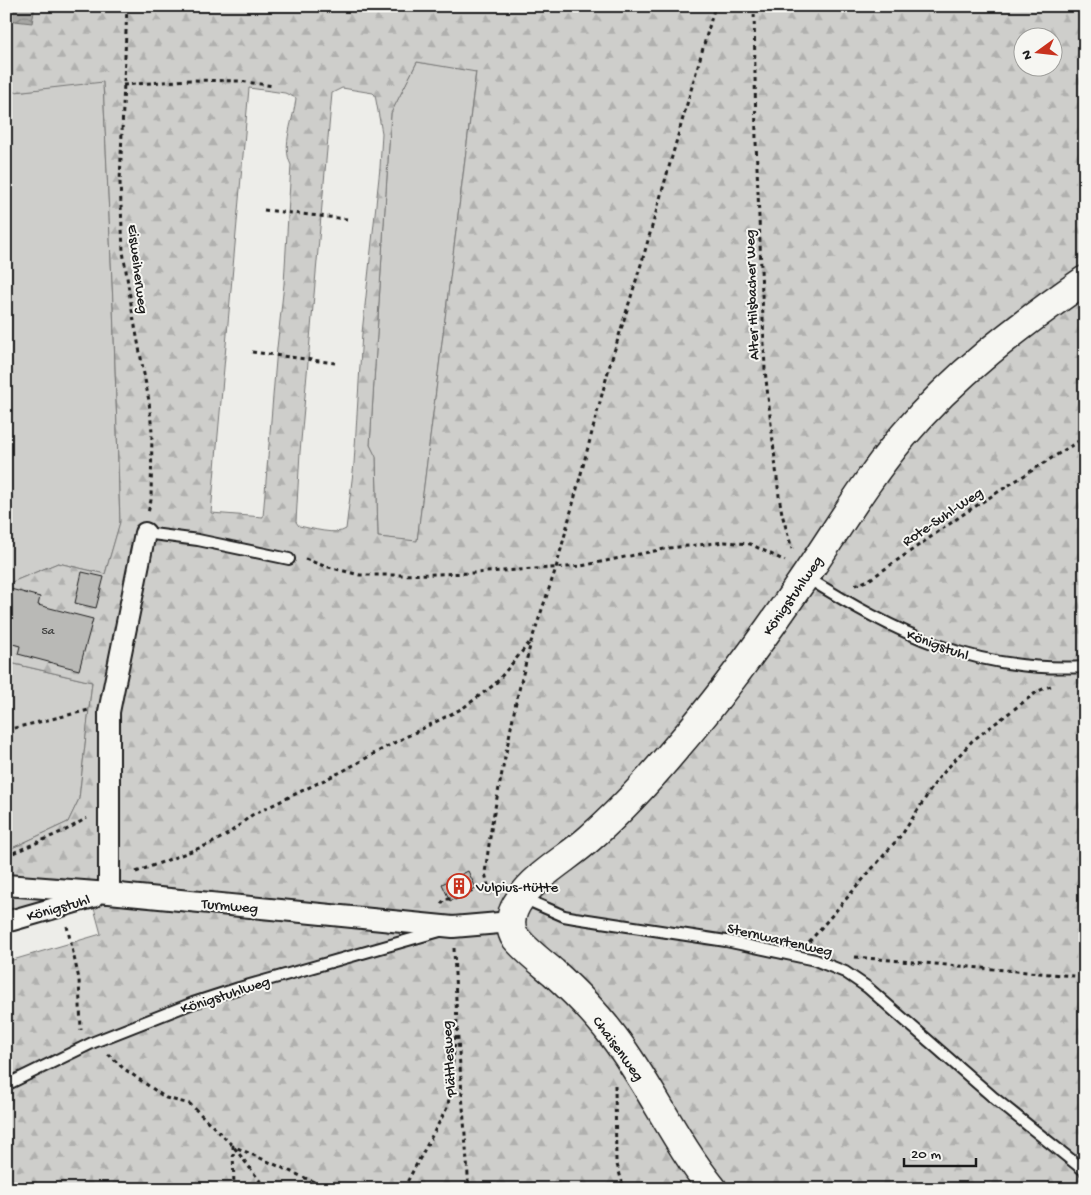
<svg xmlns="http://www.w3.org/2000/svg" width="1091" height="1195" viewBox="0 0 1091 1195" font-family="'Gochi Hand',sans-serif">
	<defs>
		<pattern id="forest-firs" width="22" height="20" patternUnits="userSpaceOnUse" patternTransform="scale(1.25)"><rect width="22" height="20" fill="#cececb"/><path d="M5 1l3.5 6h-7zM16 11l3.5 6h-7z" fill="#b0b0ae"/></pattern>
		<pattern id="water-waves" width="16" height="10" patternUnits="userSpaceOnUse" patternTransform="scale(1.25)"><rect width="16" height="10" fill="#a6a6a3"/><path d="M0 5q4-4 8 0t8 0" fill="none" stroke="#868684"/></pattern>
	</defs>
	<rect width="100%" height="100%" fill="#edede9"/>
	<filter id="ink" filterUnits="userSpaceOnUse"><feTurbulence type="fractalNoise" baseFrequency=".02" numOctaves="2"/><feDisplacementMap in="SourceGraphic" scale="10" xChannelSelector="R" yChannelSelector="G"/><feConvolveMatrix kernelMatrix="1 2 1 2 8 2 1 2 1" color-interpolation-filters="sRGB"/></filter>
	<g filter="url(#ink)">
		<g fill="#cececb" stroke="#757574">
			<path d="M 417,62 L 476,71 L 417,542 L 378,537 L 376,458 L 370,445 L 391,113 Z"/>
			<path d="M 103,81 L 113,304 L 120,523 L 105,574 L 58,563 L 7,584 L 6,587 L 6,93 Z"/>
			<path d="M 6,662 L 92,682 L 79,799 L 68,822 L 10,849 L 6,849 Z"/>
		</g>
		<path fill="url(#forest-firs)" stroke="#757574" fill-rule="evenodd" d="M 6,6 L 1085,6 L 1085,1189 L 6,1189 L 6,962 L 101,934 L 94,908 L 6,933 L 6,849 L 10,849 L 68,822 L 79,799 L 92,682 L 6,662 L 6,587 L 7,584 L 58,563 L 105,574 L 120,522 L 113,304 L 103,82 L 6,93 ZM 1024,38 L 1054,38 L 1054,68 L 1024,68 ZM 417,62 L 476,72 L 417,541 L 378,537 L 376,457 L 370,445 L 391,113 ZM 249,88 L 285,93 L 296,98 C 294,119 281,145 291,165 L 284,284 L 277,348 L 263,517 L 211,513 ZM 342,88 L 373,93 L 375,95 L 382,133 L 380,168 L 362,333 L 354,464 L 346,529 C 337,536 310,528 299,526 L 296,522 L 300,452 L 332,93 Z"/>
		<path fill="url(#water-waves)" stroke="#6f6f6d" d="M 6,6 L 35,6 L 32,23 L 6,20 Z"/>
		<g fill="#b9b9b6" stroke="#1c1c1c">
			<path d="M 82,572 L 104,577 L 96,608 L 75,603 Z"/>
			<path d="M 7,588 L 40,597 L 38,605 L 93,619 L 79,670 L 18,654 L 20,646 L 6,642 Z"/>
			<path d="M 468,871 L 476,888 L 450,901 L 442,884 Z"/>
		</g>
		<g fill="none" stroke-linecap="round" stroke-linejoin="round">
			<defs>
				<g id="lane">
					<path d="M 145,533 L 198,540 L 289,559"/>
					<path d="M 806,577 C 896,633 975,673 1085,667"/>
					<path d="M 523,898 L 564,916 L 575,918 L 726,941 L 815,960 L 845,972 L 867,987 L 994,1098 L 1085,1171"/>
					<path d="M 6,1085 L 94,1042 L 193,1003 L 239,988 L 440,931"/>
				</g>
				<g id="street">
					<path d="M 6,885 L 109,893 L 453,927 L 511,922"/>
					<path d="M 109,893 L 109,712 L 145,533"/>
					<path d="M 6,922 L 93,897"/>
				</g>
				<path id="secondary" d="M 713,1189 C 674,1141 650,1084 613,1036 C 595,1012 575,992 553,972 C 540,961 525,950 514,936 C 508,923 512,910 520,899 C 537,874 568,858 590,838 C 621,811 650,779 676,748 C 723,694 764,637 804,578 C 837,530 866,480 903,436 C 955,374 1019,326 1085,280"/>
			</defs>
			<use href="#lane" stroke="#1c1c1c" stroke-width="14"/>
			<use href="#street" stroke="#1c1c1c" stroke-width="24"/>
			<use href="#secondary" stroke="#1c1c1c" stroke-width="31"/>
			<g stroke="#1c1c1c" stroke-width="3" stroke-dasharray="4 4" stroke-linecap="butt">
				<path d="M 127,6 L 120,182 L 123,251 L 132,310 L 149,401 L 152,432 L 151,500 L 148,513"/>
				<path d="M 754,6 L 756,141 L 765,370 L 779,496 L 782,514 L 792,549"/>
				<path d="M 123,85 L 190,80 L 239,81 L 274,86"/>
				<path d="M 264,210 L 347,219"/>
				<path d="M 252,352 L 335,363"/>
				<path d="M 305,559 L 324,566 L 360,575 L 399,575 L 473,573 L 581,566 L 669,548 L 725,542 L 750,544 L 785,561"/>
				<path d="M 855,585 L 869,580 L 968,511 L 1085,437"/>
				<path d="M 6,730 L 89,710"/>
				<path d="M 6,856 L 66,830 L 87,818"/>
				<path d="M 136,872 L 210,844 L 228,834 L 252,815 L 343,771 L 386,747 L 463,708 L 495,684 L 530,642"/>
				<path d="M 493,893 L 488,885 L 485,873 L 492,823 L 516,702 L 531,642 L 556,568 L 609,368 L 643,258 L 715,6"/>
				<path d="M 441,904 L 445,899 L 455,899 L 479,887 L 491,891"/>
				<path d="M 67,926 L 79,979 L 81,1030"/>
				<path d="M 809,942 L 903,833 L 937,780 L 972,741 L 1038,691 L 1053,685"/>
				<path d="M 454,948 L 457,1025 L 469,1189"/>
				<path d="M 855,957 L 1085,977"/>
				<path d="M 108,1054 L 123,1068 L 166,1098 L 190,1104 L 233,1146 L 266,1189"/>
				<path d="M 615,1085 L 616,1161 L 624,1189"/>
				<path d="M 234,1189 L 233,1146 L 330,1189"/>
				<path d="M 406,1189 L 406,1184 L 448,1106 L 456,1033"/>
			</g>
			<use href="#lane" stroke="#f6f6f2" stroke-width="10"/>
			<use href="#street" stroke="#f6f6f2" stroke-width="20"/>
			<use href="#secondary" stroke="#f6f6f2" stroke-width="28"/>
		</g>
	</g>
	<defs>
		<symbol id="building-ring" viewBox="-11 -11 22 22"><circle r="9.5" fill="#f6f6f2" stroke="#c8321e" stroke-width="1.5"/><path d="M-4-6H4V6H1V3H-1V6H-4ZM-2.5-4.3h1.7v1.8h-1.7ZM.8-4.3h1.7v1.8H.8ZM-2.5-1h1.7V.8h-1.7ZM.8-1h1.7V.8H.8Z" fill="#c8321e"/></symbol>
	</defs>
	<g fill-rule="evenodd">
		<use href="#building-ring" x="445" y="872" width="28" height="28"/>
	</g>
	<g text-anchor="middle" stroke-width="4" stroke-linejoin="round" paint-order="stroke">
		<g font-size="12" fill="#434342">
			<text x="48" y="634">5a</text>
		</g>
		<g font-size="15" fill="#1c1c1c" stroke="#f6f6f2">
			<text transform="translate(139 269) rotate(83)" y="5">Eisweiherweg</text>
			<text transform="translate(751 295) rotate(-92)" y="5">Alter Hilsbacher Weg</text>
			<text transform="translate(942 516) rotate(-34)" y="5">Rote-Suhl-Weg</text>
			<text transform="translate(792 595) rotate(-55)" y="5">Königstuhlweg</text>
			<text transform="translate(938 644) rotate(20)" y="5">Königstuhl</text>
			<text transform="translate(230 905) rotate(5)" y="5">Turmweg</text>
			<text transform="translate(58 907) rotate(-16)" y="5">Königstuhl</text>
			<text transform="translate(780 939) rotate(13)" y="5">Sternwartenweg</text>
			<text transform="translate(225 994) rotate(-18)" y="5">Königstuhlweg</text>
			<text transform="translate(619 1048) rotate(54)" y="5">Chaisenweg</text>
			<text transform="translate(448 1059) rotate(-94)" y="5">Plättlesweg</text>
		</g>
		<g font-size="15" fill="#1c1c1c" stroke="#f6f6f2" text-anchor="start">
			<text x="476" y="891">Vulpius-Hütte</text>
		</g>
	</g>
	<rect width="1091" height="1195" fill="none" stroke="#f6f6f2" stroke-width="25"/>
	<rect x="12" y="12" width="1066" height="1170" fill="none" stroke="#1c1c1c" stroke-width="2" filter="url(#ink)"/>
	<g transform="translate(1038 52) rotate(255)"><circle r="24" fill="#f6f6f2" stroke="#9f9f9c"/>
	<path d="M0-4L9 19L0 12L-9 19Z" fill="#c8321e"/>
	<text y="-8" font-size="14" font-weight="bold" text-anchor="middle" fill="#1c1c1c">N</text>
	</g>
	<path d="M904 1158v8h72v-8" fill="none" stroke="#1c1c1c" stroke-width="2.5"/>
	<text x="911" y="1158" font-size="15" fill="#1c1c1c" stroke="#f6f6f2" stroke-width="4" paint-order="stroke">20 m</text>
</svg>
